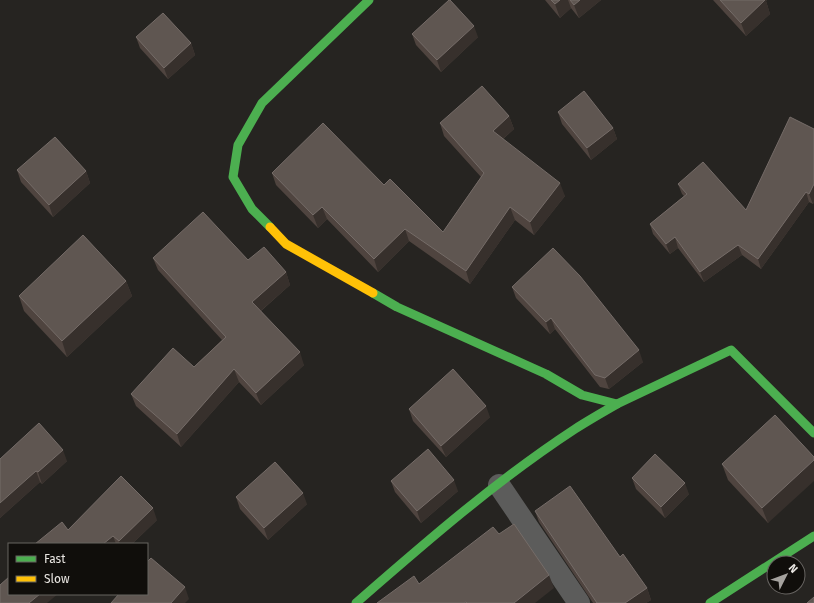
<svg xmlns="http://www.w3.org/2000/svg" width="814" height="603" viewBox="0 0 814 603" font-family="'Fira Sans',sans-serif">
	<rect width="100%" height="100%" fill="#262421"/>
	<g fill="none" stroke-linecap="round" stroke-linejoin="round">
		<path stroke="#5c5c5b" stroke-width="22" d="M 499,485 L 579,603"/>
		<g stroke="#4caf50" stroke-width="9">
			<path d="M 270,227 L 252,209 L 233,177 L 238,145 L 262,103 L 369,0"/>
			<path d="M 373,293 L 397,307 L 546,374 L 582,395 L 617,404 L 731,350 L 814,433"/>
			<path d="M 356,603 C 426,542 497,480 575,429 C 589,420 603,412 617,404"/>
			<path d="M 710,603 L 814,536"/>
		</g>
		<path stroke="#ffc107" stroke-width="9" d="M 270,227 L 286,244 L 373,293"/>
	</g>
	<g fill="#4f443f">
		<path d="M 545,0 L 601,0 L 579,18 L 571,8 L 560,18 Z"/>
		<path d="M 713,0 L 767,0 L 766,1 L 770,14 L 746,36 Z"/>
		<path d="M 412,34 L 478,37 L 441,72 L 416,45 Z"/>
		<path d="M 136,37 L 191,43 L 195,55 L 168,79 L 140,48 Z"/>
		<path d="M 558,112 L 613,128 L 617,139 L 591,160 L 562,124 Z"/>
		<path d="M 509,116 L 514,129 L 503,139 L 565,196 L 534,235 L 515,220 L 470,284 L 409,241 L 378,272 L 327,219 L 318,228 L 276,185 L 272,173 L 384,185 L 443,232 L 481,177 L 444,136 L 440,123 Z"/>
		<path d="M 814,129 L 814,202 L 813,204 L 809,202 L 761,269 L 742,255 L 704,282 L 678,248 L 670,254 L 653,234 L 650,224 L 684,196 L 682,194 L 678,184 L 746,210 Z"/>
		<path d="M 17,170 L 86,171 L 90,183 L 53,217 L 21,182 Z"/>
		<path d="M 153,258 L 248,260 L 286,272 L 290,285 L 261,311 L 304,365 L 261,405 L 239,382 L 181,447 L 136,406 L 131,394 L 194,367 L 222,340 L 158,270 Z"/>
		<path d="M 126,281 L 132,296 L 67,357 L 24,311 L 19,296 Z"/>
		<path d="M 512,287 L 643,362 L 609,389 L 600,387 L 555,329 L 550,334 L 516,298 Z"/>
		<path d="M 409,409 L 490,417 L 446,457 L 413,421 Z"/>
		<path d="M 814,457 L 768,523 L 728,480 L 722,464 Z"/>
		<path d="M 0,459 L 67,461 L 42,484 L 40,482 L 0,518 Z"/>
		<path d="M 632,478 L 689,494 L 665,518 L 636,489 Z"/>
		<path d="M 391,481 L 458,491 L 421,523 L 395,492 Z"/>
		<path d="M 236,497 L 307,504 L 268,540 L 240,509 Z"/>
		<path d="M 535,511 L 620,557 L 647,588 L 651,600 L 646,603 L 593,603 L 539,522 Z"/>
		<path d="M 157,520 L 132,544 L 35,544 Z"/>
	</g>
	<g fill="#37302c">
		<path d="M 560,0 L 568,0 L 571,8 L 560,18 L 555,4 Z"/>
		<path d="M 580,0 L 601,0 L 579,18 L 574,5 Z"/>
		<path d="M 760,0 L 767,0 L 766,1 L 770,14 L 746,36 L 741,23 Z"/>
		<path d="M 474,26 L 478,37 L 441,72 L 437,60 Z"/>
		<path d="M 191,43 L 195,55 L 168,79 L 164,68 Z"/>
		<path d="M 509,116 L 514,129 L 497,144 L 493,131 Z"/>
		<path d="M 613,128 L 617,139 L 591,160 L 587,148 Z"/>
		<path d="M 86,171 L 90,183 L 53,217 L 49,205 Z"/>
		<path d="M 560,183 L 565,196 L 534,235 L 530,222 Z"/>
		<path d="M 814,184 L 814,202 L 813,204 L 809,194 Z"/>
		<path d="M 806,192 L 809,202 L 761,269 L 758,259 Z"/>
		<path d="M 322,207 L 327,219 L 318,228 L 313,215 Z"/>
		<path d="M 510,207 L 515,220 L 470,284 L 466,271 Z"/>
		<path d="M 405,229 L 409,241 L 378,272 L 374,259 Z"/>
		<path d="M 675,237 L 678,248 L 670,254 L 666,244 Z"/>
		<path d="M 738,245 L 742,255 L 704,282 L 700,272 Z"/>
		<path d="M 286,272 L 290,285 L 257,314 L 252,302 Z"/>
		<path d="M 126,281 L 132,296 L 67,357 L 62,341 Z"/>
		<path d="M 551,318 L 555,329 L 550,334 L 546,322 Z"/>
		<path d="M 639,350 L 643,362 L 609,389 L 605,378 Z"/>
		<path d="M 300,352 L 304,365 L 261,405 L 256,393 Z"/>
		<path d="M 234,369 L 239,382 L 181,447 L 177,434 Z"/>
		<path d="M 486,406 L 490,417 L 446,457 L 441,446 Z"/>
		<path d="M 63,450 L 67,461 L 42,484 L 38,472 Z"/>
		<path d="M 814,460 L 814,481 L 768,523 L 762,508 Z"/>
		<path d="M 36,471 L 40,482 L 0,518 L 0,503 Z"/>
		<path d="M 454,480 L 458,491 L 421,523 L 417,511 Z"/>
		<path d="M 685,483 L 689,494 L 665,518 L 661,507 Z"/>
		<path d="M 303,493 L 307,504 L 268,540 L 264,528 Z"/>
		<path d="M 153,508 L 157,520 L 132,544 L 120,544 L 119,541 Z"/>
		<path d="M 113,536 L 116,544 L 103,544 Z"/>
		<path d="M 549,575 L 554,588 L 535,603 L 514,603 Z"/>
		<path d="M 185,587 L 189,599 L 185,603 L 171,603 Z"/>
		<path d="M 647,588 L 651,600 L 646,603 L 625,603 Z"/>
		<path d="M 40,594 L 58,594 L 47,603 L 29,603 Z"/>
	</g>
	<g fill="#5f5651" stroke="#756c68">
		<path d="M 449,0 L 450,0 L 474,26 L 437,60 L 412,34 Z"/>
		<path d="M 551,0 L 560,0 L 555,4 Z"/>
		<path d="M 570,0 L 580,0 L 574,5 Z"/>
		<path d="M 720,0 L 765,0 L 741,23 Z"/>
		<path d="M 163,13 L 191,43 L 164,68 L 136,37 Z"/>
		<path d="M 482,86 L 509,116 L 493,131 L 560,183 L 530,222 L 510,207 L 466,271 L 405,229 L 374,259 L 322,207 L 313,215 L 272,173 L 323,123 L 384,185 L 390,179 L 443,232 L 484,173 L 440,123 Z"/>
		<path d="M 584,91 L 613,128 L 587,148 L 558,112 Z"/>
		<path d="M 790,117 L 814,129 L 814,184 L 809,194 L 806,192 L 758,259 L 738,245 L 700,272 L 675,237 L 666,244 L 650,224 L 687,194 L 678,184 L 703,162 L 746,210 Z"/>
		<path d="M 55,137 L 86,171 L 49,205 L 17,170 Z"/>
		<path d="M 203,212 L 248,260 L 264,247 L 286,272 L 252,302 L 300,352 L 256,393 L 234,369 L 177,434 L 131,394 L 173,348 L 194,367 L 226,337 L 153,258 Z"/>
		<path d="M 83,235 L 126,281 L 62,341 L 19,296 Z"/>
		<path d="M 553,248 L 580,276 L 639,350 L 605,378 L 595,375 L 551,318 L 546,322 L 512,287 Z"/>
		<path d="M 453,369 L 486,406 L 441,446 L 409,409 Z"/>
		<path d="M 775,415 L 814,457 L 814,460 L 762,508 L 722,464 Z"/>
		<path d="M 39,423 L 63,450 L 38,472 L 36,471 L 0,503 L 0,459 Z"/>
		<path d="M 428,449 L 454,480 L 417,511 L 391,481 Z"/>
		<path d="M 655,454 L 685,483 L 661,507 L 632,478 Z"/>
		<path d="M 275,462 L 303,493 L 264,528 L 236,497 Z"/>
		<path d="M 121,476 L 153,508 L 119,541 L 113,536 L 103,544 L 35,544 L 62,522 L 68,530 Z"/>
		<path d="M 570,486 L 620,557 L 623,554 L 647,588 L 625,603 L 597,603 L 535,511 Z"/>
		<path d="M 514,524 L 549,575 L 514,603 L 467,603 L 466,602 L 464,603 L 377,603 L 414,576 L 419,584 L 493,527 L 499,534 Z"/>
		<path d="M 151,558 L 185,587 L 171,603 L 111,603 L 119,594 L 147,594 L 147,562 Z"/>
		<path d="M 9,577 L 9,594 L 40,594 L 29,603 L 0,603 L 0,585 Z"/>
		<path d="M 814,597 L 814,603 L 807,603 Z"/>
	</g>
	<rect x="8" y="543" width="140" height="52" fill="#100e0b" stroke="#676461"/>
	<rect x="16" y="556" width="20" height="6" fill="#4caf50" stroke="#676461"/>
	<text x="44" y="563" font-size="12" fill="#e9e6e2">Fast</text>
	<rect x="16" y="576" width="20" height="6" fill="#ffc107" stroke="#676461"/>
	<text x="44" y="583" font-size="12" fill="#e9e6e2">Slow</text>
	<g transform="translate(786 575) rotate(48)"><circle r="19" fill="#100e0b" stroke="#676461"/>
	<path d="M0-3L7 15L0 10L-7 15Z" fill="#a5a29e"/>
	<text y="-6" font-size="11" font-weight="bold" text-anchor="middle" fill="#e9e6e2">N</text>
	</g>
</svg>
